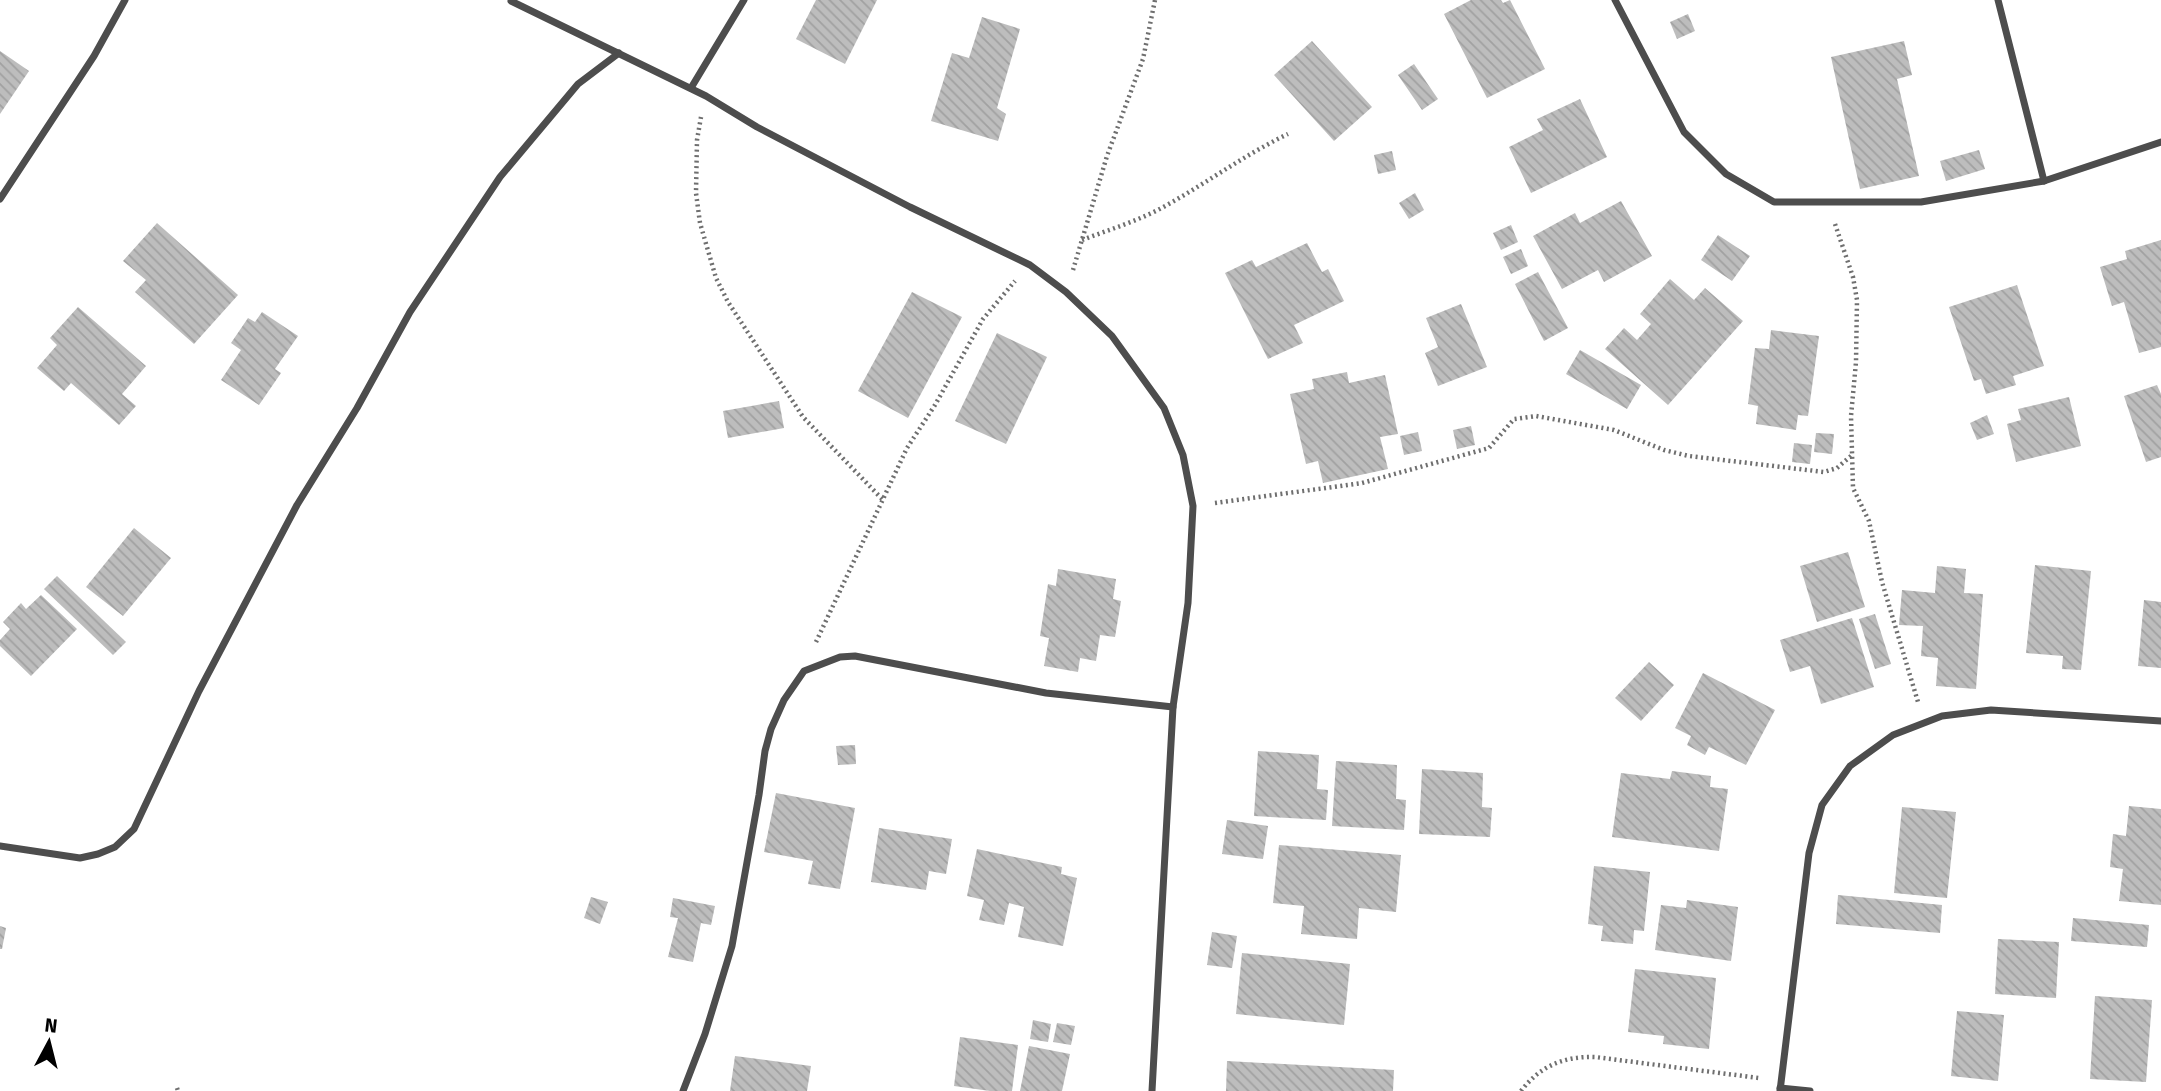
<svg xmlns="http://www.w3.org/2000/svg" width="2161" height="1091" viewBox="0 0 2161 1091" font-family="'Fira Sans',sans-serif">
	<defs>
		<pattern id="building-back-hatch" width="6" height="6" patternUnits="userSpaceOnUse" patternTransform="scale(1.75)"><rect width="6" height="6" fill="#bdbdbd"/><path d="M-1 5l2 2M0 0l6 6M5-1l2 2" fill="none" stroke="#a1a1a1"/></pattern>
	</defs>
	<rect width="100%" height="100%" fill="#fff"/>
	<g fill="url(#building-back-hatch)">
		<path d="M 816,0 L 877,0 L 845,64 L 796,39 Z"/>
		<path d="M 1471,0 L 1501,0 L 1503,3 L 1510,0 L 1545,69 L 1487,98 L 1444,14 Z"/>
		<path d="M 1688,14 L 1695,31 L 1677,39 L 1670,22 Z"/>
		<path d="M 982,17 L 1020,29 L 997,108 L 1006,114 L 998,141 L 931,121 L 952,53 L 969,58 Z"/>
		<path d="M 1312,41 L 1372,107 L 1334,141 L 1274,75 Z"/>
		<path d="M 1904,41 L 1912,75 L 1897,79 L 1919,176 L 1860,189 L 1831,57 Z"/>
		<path d="M 0,51 L 29,71 L 0,114 Z"/>
		<path d="M 1414,64 L 1438,99 L 1422,110 L 1398,75 Z"/>
		<path d="M 1580,99 L 1607,157 L 1531,193 L 1509,147 L 1543,130 L 1537,119 Z"/>
		<path d="M 1979,150 L 1985,169 L 1946,181 L 1940,161 Z"/>
		<path d="M 1392,151 L 1396,170 L 1378,174 L 1374,155 Z"/>
		<path d="M 1415,193 L 1424,210 L 1409,219 L 1399,203 Z"/>
		<path d="M 1621,201 L 1652,256 L 1604,282 L 1598,270 L 1562,289 L 1533,236 L 1575,213 L 1580,223 Z"/>
		<path d="M 157,223 L 238,295 L 194,344 L 135,292 L 146,280 L 123,261 Z"/>
		<path d="M 1511,225 L 1518,242 L 1501,250 L 1493,233 Z"/>
		<path d="M 1718,235 L 1750,256 L 1732,281 L 1701,260 Z"/>
		<path d="M 2161,240 L 2161,347 L 2139,353 L 2124,302 L 2112,306 L 2100,267 L 2127,259 L 2125,251 Z"/>
		<path d="M 1307,243 L 1322,272 L 1328,269 L 1344,301 L 1294,325 L 1303,343 L 1268,359 L 1225,273 L 1252,260 L 1256,267 Z"/>
		<path d="M 1521,249 L 1528,266 L 1511,274 L 1503,257 Z"/>
		<path d="M 1538,272 L 1568,328 L 1544,341 L 1515,284 Z"/>
		<path d="M 1670,279 L 1694,300 L 1705,288 L 1743,321 L 1668,405 L 1605,349 L 1624,328 L 1637,340 L 1651,324 L 1640,314 Z"/>
		<path d="M 2017,285 L 2044,366 L 2013,376 L 2016,385 L 1986,394 L 1981,379 L 1974,381 L 1949,307 Z"/>
		<path d="M 912,292 L 962,317 L 908,418 L 858,391 Z"/>
		<path d="M 1461,304 L 1487,367 L 1438,386 L 1425,353 L 1438,347 L 1426,318 Z"/>
		<path d="M 78,307 L 146,366 L 122,394 L 136,406 L 119,425 L 71,383 L 64,391 L 37,368 L 57,345 L 50,338 Z"/>
		<path d="M 262,312 L 298,336 L 275,369 L 281,373 L 259,405 L 221,380 L 241,350 L 231,343 L 248,318 L 255,322 Z"/>
		<path d="M 1771,330 L 1819,336 L 1808,416 L 1798,415 L 1796,430 L 1756,424 L 1758,406 L 1748,404 L 1755,348 L 1769,349 Z"/>
		<path d="M 997,333 L 1047,357 L 1006,444 L 955,421 Z"/>
		<path d="M 1580,350 L 1641,385 L 1627,409 L 1566,374 Z"/>
		<path d="M 1347,372 L 1349,383 L 1385,375 L 1398,434 L 1380,437 L 1388,469 L 1323,483 L 1318,461 L 1306,464 L 1290,394 L 1314,389 L 1312,379 Z"/>
		<path d="M 2157,385 L 2161,394 L 2161,457 L 2146,462 L 2124,396 Z"/>
		<path d="M 2069,397 L 2081,446 L 2016,462 L 2007,424 L 2021,420 L 2018,409 Z"/>
		<path d="M 779,401 L 784,428 L 728,438 L 723,411 Z"/>
		<path d="M 1987,415 L 1994,434 L 1977,440 L 1970,423 Z"/>
		<path d="M 1471,426 L 1475,445 L 1457,449 L 1453,430 Z"/>
		<path d="M 1418,432 L 1422,451 L 1404,455 L 1400,436 Z"/>
		<path d="M 1816,433 L 1834,434 L 1832,454 L 1814,452 Z"/>
		<path d="M 1794,443 L 1812,445 L 1810,464 L 1792,462 Z"/>
		<path d="M 134,528 L 171,558 L 123,616 L 86,587 Z"/>
		<path d="M 1848,552 L 1865,607 L 1817,622 L 1800,566 Z"/>
		<path d="M 2035,565 L 2091,571 L 2081,670 L 2062,669 L 2063,656 L 2026,653 Z"/>
		<path d="M 1937,566 L 1966,569 L 1964,593 L 1983,594 L 1976,689 L 1936,686 L 1938,658 L 1921,656 L 1923,626 L 1899,625 L 1902,590 L 1935,593 Z"/>
		<path d="M 1058,569 L 1116,579 L 1113,599 L 1121,601 L 1115,637 L 1100,635 L 1096,661 L 1080,658 L 1078,672 L 1044,666 L 1049,638 L 1040,636 L 1048,584 L 1056,586 Z"/>
		<path d="M 57,576 L 126,642 L 113,655 L 44,589 Z"/>
		<path d="M 41,595 L 77,629 L 31,676 L 0,646 L 0,640 L 10,629 L 3,622 L 21,603 L 26,609 Z"/>
		<path d="M 2144,600 L 2161,602 L 2161,668 L 2138,666 Z"/>
		<path d="M 1875,614 L 1891,664 L 1875,669 L 1859,619 Z"/>
		<path d="M 1852,618 L 1874,687 L 1821,704 L 1810,666 L 1790,672 L 1780,640 Z"/>
		<path d="M 1649,662 L 1674,685 L 1641,721 L 1615,698 Z"/>
		<path d="M 1703,673 L 1775,710 L 1746,765 L 1709,747 L 1705,755 L 1687,745 L 1691,736 L 1675,728 Z"/>
		<path d="M 855,745 L 856,764 L 838,765 L 836,746 Z"/>
		<path d="M 1258,751 L 1319,755 L 1317,789 L 1328,790 L 1326,820 L 1254,816 Z"/>
		<path d="M 1336,761 L 1397,765 L 1396,799 L 1406,800 L 1404,830 L 1332,826 Z"/>
		<path d="M 1422,769 L 1483,773 L 1482,807 L 1492,808 L 1490,837 L 1419,834 Z"/>
		<path d="M 1672,771 L 1711,776 L 1710,787 L 1728,789 L 1719,851 L 1612,837 L 1621,773 L 1670,779 Z"/>
		<path d="M 776,793 L 855,808 L 840,889 L 808,884 L 813,861 L 764,852 Z"/>
		<path d="M 2129,806 L 2161,809 L 2161,905 L 2119,901 L 2123,869 L 2110,867 L 2113,834 L 2126,836 Z"/>
		<path d="M 1902,807 L 1956,812 L 1947,898 L 1894,893 Z"/>
		<path d="M 1227,820 L 1268,826 L 1263,859 L 1222,854 Z"/>
		<path d="M 879,828 L 952,839 L 946,874 L 929,871 L 926,890 L 871,882 Z"/>
		<path d="M 1279,845 L 1401,855 L 1396,912 L 1359,908 L 1357,939 L 1301,934 L 1304,906 L 1273,903 Z"/>
		<path d="M 977,849 L 1062,867 L 1061,874 L 1077,878 L 1063,946 L 1018,937 L 1024,907 L 1009,903 L 1004,925 L 979,920 L 984,900 L 967,896 Z"/>
		<path d="M 1594,866 L 1650,872 L 1644,931 L 1634,930 L 1633,944 L 1601,941 L 1603,926 L 1588,924 Z"/>
		<path d="M 1838,895 L 1942,905 L 1940,933 L 1836,924 Z"/>
		<path d="M 591,897 L 608,902 L 600,924 L 584,918 Z"/>
		<path d="M 673,898 L 715,906 L 711,925 L 701,923 L 693,962 L 668,957 L 678,918 L 670,917 Z"/>
		<path d="M 1687,900 L 1738,907 L 1731,961 L 1655,950 L 1661,905 L 1686,908 Z"/>
		<path d="M 2073,918 L 2149,925 L 2147,947 L 2071,941 Z"/>
		<path d="M 0,926 L 6,928 L 2,949 L 0,949 Z"/>
		<path d="M 1212,932 L 1237,936 L 1232,968 L 1207,965 Z"/>
		<path d="M 1998,939 L 2059,942 L 2056,998 L 1995,994 Z"/>
		<path d="M 1242,953 L 1350,964 L 1344,1025 L 1236,1014 Z"/>
		<path d="M 1635,969 L 1716,978 L 1709,1049 L 1663,1044 L 1664,1036 L 1628,1032 Z"/>
		<path d="M 2095,996 L 2152,1000 L 2146,1082 L 2090,1079 Z"/>
		<path d="M 1957,1011 L 2004,1015 L 1998,1081 L 1951,1076 Z"/>
		<path d="M 1033,1020 L 1051,1024 L 1048,1042 L 1030,1039 Z"/>
		<path d="M 1057,1023 L 1075,1026 L 1071,1045 L 1053,1042 Z"/>
		<path d="M 960,1037 L 1018,1045 L 1012,1091 L 990,1091 L 954,1086 Z"/>
		<path d="M 1029,1046 L 1070,1054 L 1062,1091 L 1020,1091 Z"/>
		<path d="M 735,1056 L 811,1066 L 807,1091 L 730,1091 Z"/>
		<path d="M 1227,1061 L 1394,1070 L 1393,1091 L 1226,1091 Z"/>
	</g>
	<g fill="none" stroke-linecap="round" stroke-linejoin="round">
		<g stroke="#6f6f6f" stroke-width="4.5" stroke-dasharray="2 3.5" stroke-linecap="butt">
			<path d="M 701,117 L 697,140 L 696,193 L 700,223 L 716,278 L 728,302 L 803,417 L 884,501"/>
			<path d="M 1835,224 L 1853,277 L 1857,300 L 1856,362 L 1851,416 L 1853,488 L 1869,521 L 1882,582 L 1918,702"/>
			<path d="M 1082,240 C 1111,229 1141,220 1167,205 C 1208,182 1246,154 1288,134"/>
			<path d="M 1073,270 L 1107,156 L 1143,59 L 1155,0"/>
			<path d="M 1215,503 L 1362,483 L 1489,448 L 1514,419 L 1536,416 L 1614,430 L 1664,450 L 1689,456 L 1824,472 L 1837,468 L 1852,455"/>
			<path d="M 816,642 L 907,448 L 935,405 L 983,319 L 1015,281"/>
			<path d="M 177,1088 L 178,1091"/>
			<path d="M 1521,1091 C 1540,1066 1564,1056 1595,1057 L 1759,1078"/>
		</g>
		<g stroke="#4d4d4d" stroke-width="7">
			<path d="M 1615,0 L 1684,132 L 1726,174 L 1774,202 L 1921,202 L 2044,181 L 2161,142"/>
			<path d="M 1998,0 L 2044,181"/>
			<path d="M 511,1 L 706,96 L 757,127 L 910,207 L 1030,265 L 1066,292 L 1112,336 L 1164,408 L 1183,455 L 1193,506 L 1188,603 L 1173,707 L 1152,1091"/>
			<path d="M 691,88 L 744,0"/>
			<path d="M 0,199 L 94,56 L 125,0"/>
			<path d="M 0,846 L 80,858 L 98,854 L 115,847 L 134,829 L 199,691 L 297,505 L 357,408 L 410,312 L 500,177 L 578,84 L 619,53"/>
			<path d="M 1780,1088 L 1810,1091"/>
			<path d="M 683,1091 L 705,1034 L 732,946 L 759,795 L 765,751 L 771,729 L 784,700 L 804,671 L 840,657 L 855,656 L 1046,693 L 1173,707"/>
			<path d="M 1780,1091 L 1809,853 L 1822,805 L 1850,766 L 1893,735 L 1942,716 L 1991,710 L 2161,721"/>
		</g>
	</g>
	<g transform="translate(49 1042) rotate(7)" stroke="#ffffff" stroke-width="5" paint-order="stroke">
	<path d="M0-5L12 26L0 18L-12 26Z" fill="#000000"/>
	<text y="-10" font-size="19" font-weight="bold" text-anchor="middle" fill="#000000">N</text>
	</g>
</svg>
